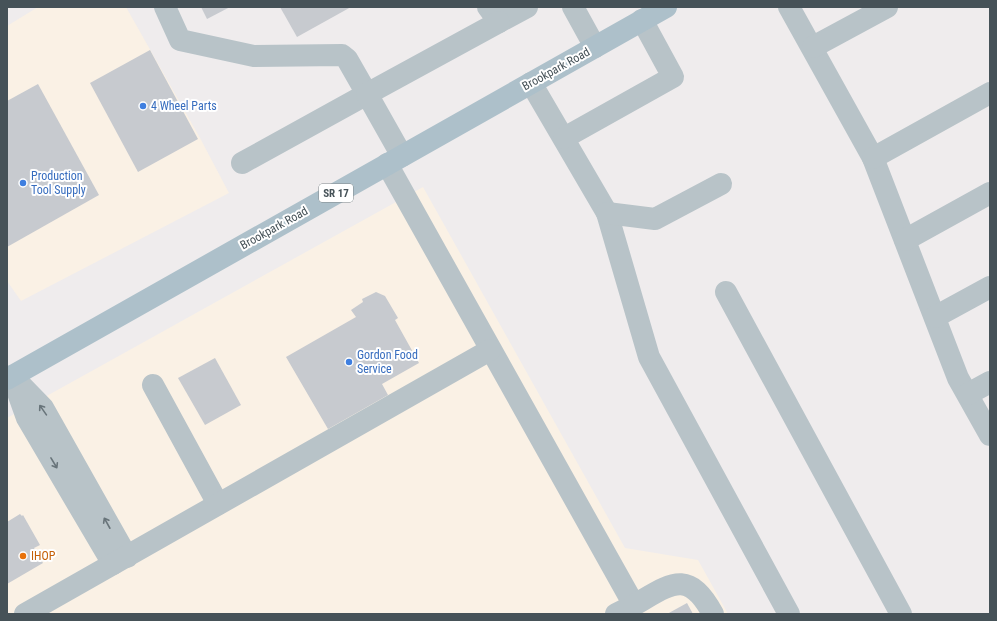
<svg xmlns="http://www.w3.org/2000/svg" width="997" height="621" viewBox="0 0 997 621" font-family="'Roboto Condensed',sans-serif">
	<rect width="100%" height="100%" fill="#efeced"/>
	<g fill="#faf1e5">
		<path d="M 38,7 L 126,7 L 200,138 L 229,193 L 21,301 L 7,281 L 7,26 Z"/>
		<path d="M 423,187 L 625,548 L 698,560 L 728,614 L 7,614 L 7,418 Z"/>
	</g>
	<g fill="#c7cacf">
		<path d="M 201,7 L 230,7 L 207,19 Z"/>
		<path d="M 280,7 L 351,7 L 297,37 Z"/>
		<path d="M 150,50 L 198,139 L 138,172 L 90,83 Z"/>
		<path d="M 38,84 L 99,195 L 7,247 L 7,101 Z"/>
		<path d="M 376,292 L 385,296 L 398,318 L 395,320 L 419,363 L 382,384 L 388,395 L 328,429 L 286,357 L 356,317 L 351,310 L 363,302 L 362,299 Z"/>
		<path d="M 215,358 L 241,405 L 205,425 L 178,378 Z"/>
		<path d="M 20,514 L 22,516 L 23,515 L 40,545 L 34,548 L 43,563 L 7,584 L 7,522 Z"/>
		<path d="M 687,603 L 693,614 L 667,614 Z"/>
	</g>
	<g fill="none" stroke-linecap="round" stroke-linejoin="round">
		<g stroke="#b8c3c8" stroke-width="22">
			<path d="M 165,7 L 180,40 L 254,56 L 342,55 L 347,59 L 367,94 L 242,163"/>
			<path d="M 488,7 L 499,22 L 527,7"/>
			<path d="M 573,7 L 595,47"/>
			<path d="M 789,7 L 873,158 L 958,378 L 990,435"/>
			<path d="M 813,47 L 887,7"/>
			<path d="M 531,83 L 607,213 L 649,357 L 789,614"/>
			<path d="M 564,138 L 673,77 L 642,20"/>
			<path d="M 402,156 L 367,94 L 499,22"/>
			<path d="M 873,158 L 990,93"/>
			<path d="M 387,164 L 634,605 L 616,614"/>
			<path d="M 607,213 L 655,219 L 721,184"/>
			<path d="M 905,240 L 990,193"/>
			<path d="M 726,292 L 901,614"/>
			<path d="M 935,317 L 990,287"/>
			<path d="M 153,385 L 218,504"/>
			<path d="M 968,394 L 990,382"/>
			<path d="M 113,564 L 27,418 L 12,376 L 43,408 L 127,557"/>
			<path d="M 634,605 C 671,584 688,568 713,614"/>
			<path d="M 25,614 L 490,350"/>
		</g>
		<path stroke="#adc0ca" stroke-width="22" d="M 7,379 L 666,7"/>
	</g>
	<defs><path id="oneway-shaft" d="M-6 0H5M1.5-3L5.5 0L1.5 3" fill="none" stroke-width="1.6" stroke-linecap="round" stroke-linejoin="round"/></defs>
	<g stroke="#68747a">
		<use href="#oneway-shaft" transform="translate(43 410) rotate(-125)"/>
		<use href="#oneway-shaft" transform="translate(54 463) rotate(59)"/>
		<use href="#oneway-shaft" transform="translate(107 523) rotate(-119)"/>
	</g>
	<g fill="#3f7fe0" stroke="#fff" stroke-width="1.5">
		<circle cx="143" cy="106" r="4"/>
		<circle cx="23" cy="183" r="4"/>
		<circle cx="349" cy="362" r="4"/>
	</g>
	<circle fill="#e8710a" stroke="#fff" stroke-width="1.5" cx="23" cy="556" r="4"/>
	<g text-anchor="middle" stroke-width="4" stroke-linejoin="round" paint-order="stroke">
		<rect fill="#fff" stroke="#7e868a" stroke-width="1" x="319" y="184" width="34" height="18" rx="3"/>
		<g font-size="11" font-weight="bold" fill="#465258">
			<text x="336" y="197">SR 17</text>
		</g>
		<g font-size="12" fill="#465258" stroke="#fff">
			<text transform="translate(556 69) rotate(-29)" y="4">Brookpark Road</text>
			<text transform="translate(274 228) rotate(-29)" y="4">Brookpark Road</text>
		</g>
		<g font-size="12" fill="#366cbe" stroke="#fff" text-anchor="start">
			<text x="151" y="110">4 Wheel Parts</text>
			<text x="31" y="180">Production<tspan x="31" dy="14">Tool Supply</tspan></text>
			<text x="357" y="359">Gordon Food<tspan x="357" dy="14">Service</tspan></text>
		</g>
		<g font-size="12" fill="#c56008" stroke="#fff" text-anchor="start">
			<text x="31" y="560">IHOP</text>
		</g>
	</g>
	<rect width="997" height="621" fill="none" stroke="#465258" stroke-width="16"/>
</svg>
